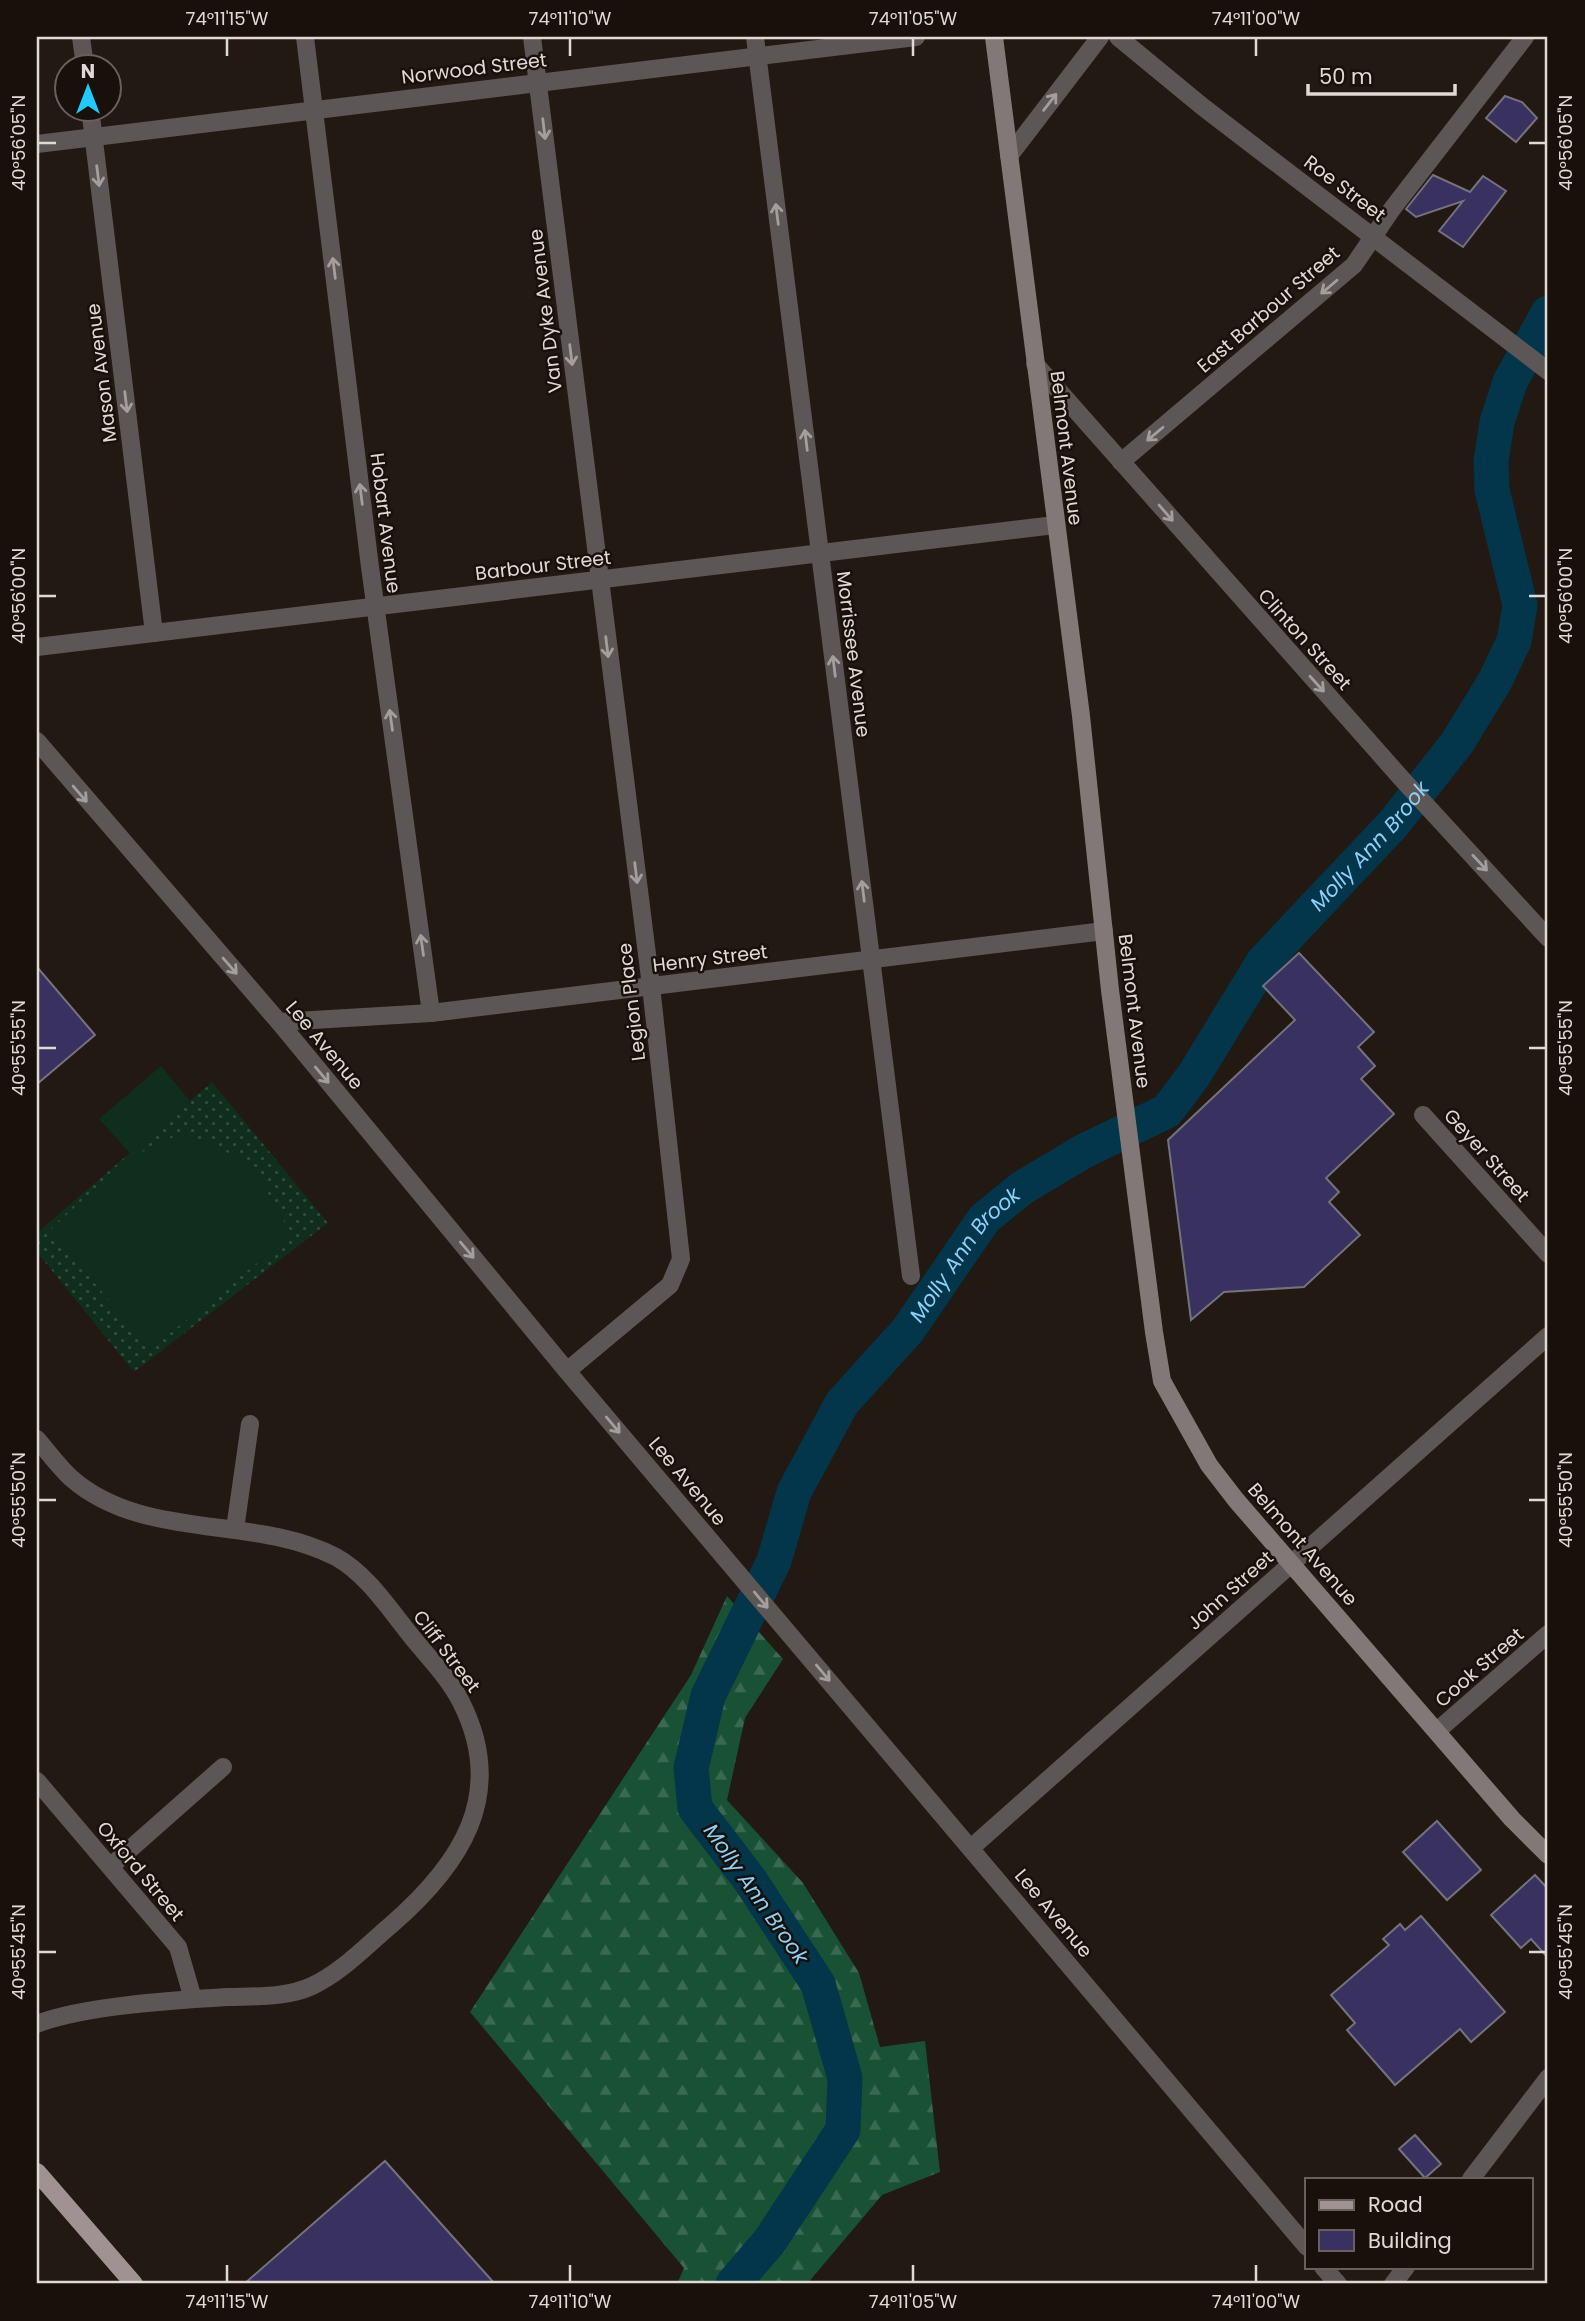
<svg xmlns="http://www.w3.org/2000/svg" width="1585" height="2321" viewBox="0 0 1585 2321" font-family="Poppins,sans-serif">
	<defs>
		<pattern id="grass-dots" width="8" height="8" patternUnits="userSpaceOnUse" patternTransform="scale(1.75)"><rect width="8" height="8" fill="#0f2e1d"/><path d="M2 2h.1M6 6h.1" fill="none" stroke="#324c3d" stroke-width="1.8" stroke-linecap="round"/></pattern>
		<pattern id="forest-firs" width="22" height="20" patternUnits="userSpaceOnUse" patternTransform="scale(1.75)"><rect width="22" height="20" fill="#185133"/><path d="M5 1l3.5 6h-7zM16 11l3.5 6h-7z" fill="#396950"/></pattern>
	</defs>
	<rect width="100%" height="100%" fill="#221912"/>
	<path fill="url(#grass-dots)" d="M 212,1082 L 328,1223 L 134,1372 L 37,1252 L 37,1233 Z"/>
	<path fill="url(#forest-firs)" d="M 727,1596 L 783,1659 L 745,1718 L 727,1800 L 803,1883 L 859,1973 L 880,2047 L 925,2041 L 940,2172 L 882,2195 L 807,2284 L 677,2284 L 684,2268 L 470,2012 L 691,1675 Z"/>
	<g fill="#0f2e1d">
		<path d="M 161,1066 L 190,1101 L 130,1153 L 99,1119 Z"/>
		<path d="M 180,1134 L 212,1143 L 254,1169 L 292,1235 L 149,1350 L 51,1229 L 127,1159 Z"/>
	</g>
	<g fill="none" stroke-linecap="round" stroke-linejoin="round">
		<path stroke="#03354b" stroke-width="35" id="s1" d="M 733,2284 L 769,2242 L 843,2130 L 845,2078 L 818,1984 L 750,1880 L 695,1808 L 691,1768 L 708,1696 L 774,1561 L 794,1492 L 842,1403 L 908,1330 L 984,1219 L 1022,1188 L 1084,1151 L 1167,1111 L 1194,1075 L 1263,962 L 1394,823 L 1457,743 L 1495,681 L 1514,641 L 1520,605 L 1492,490 L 1491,461 L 1497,422 L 1510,382 L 1548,313"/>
	</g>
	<g fill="#39315f" stroke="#73727f" stroke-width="2">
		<path d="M 1505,96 L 1522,102 L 1537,118 L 1516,142 L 1486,118 Z"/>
		<path d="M 1433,175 L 1470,192 L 1483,176 L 1506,191 L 1463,247 L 1439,231 L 1463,201 L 1416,217 L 1406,209 Z"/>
		<path d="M 1299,953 L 1374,1032 L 1358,1047 L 1375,1066 L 1361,1079 L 1394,1114 L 1326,1178 L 1339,1192 L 1329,1202 L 1360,1235 L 1304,1287 L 1224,1292 L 1191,1320 L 1168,1140 L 1295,1020 L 1263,986 Z"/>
		<path d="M 37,967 L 95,1035 L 37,1084 Z"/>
		<path d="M 1437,1821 L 1481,1870 L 1447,1900 L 1403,1852 Z"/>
		<path d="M 1535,1875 L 1548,1889 L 1548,1958 L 1531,1939 L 1521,1948 L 1491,1915 Z"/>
		<path d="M 1421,1916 L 1505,2012 L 1471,2042 L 1460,2029 L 1395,2085 L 1347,2030 L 1355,2023 L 1331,1995 L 1389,1945 L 1383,1939 L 1400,1924 L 1405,1930 Z"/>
		<path d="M 1415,2135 L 1441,2164 L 1425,2178 L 1399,2149 Z"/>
		<path d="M 385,2161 L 495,2284 L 244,2284 Z"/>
	</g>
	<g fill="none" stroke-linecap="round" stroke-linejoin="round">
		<g stroke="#5d5656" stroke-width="18">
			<path d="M 81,37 L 85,66"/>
			<path d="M 305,37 L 370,567 L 431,1013"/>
			<path d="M 532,37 L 651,986 L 681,1259 L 670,1285 L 567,1371"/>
			<path d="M 755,37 L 911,1276"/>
			<path d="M 1118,37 L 1203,107 L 1548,371"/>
			<path d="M 90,108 L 154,633"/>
			<path d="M 37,144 L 916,37"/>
			<path d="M 1009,156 L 1100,37"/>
			<path d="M 1035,364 L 1402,779 L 1548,938"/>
			<path d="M 1121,462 L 1354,265 L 1392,209 L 1525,37"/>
			<path d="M 37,741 L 279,1022 L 567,1371 L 1307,2247"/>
			<path d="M 279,1022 L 431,1013 L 1104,931"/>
			<path d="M 1423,1115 L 1548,1254"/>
			<path d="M 37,1439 C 48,1452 59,1467 71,1478 C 144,1542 254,1514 336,1557 C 367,1574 390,1610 412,1637 C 429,1658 449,1678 461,1702 C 508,1795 460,1865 391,1925 C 366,1946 342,1972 312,1986 C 286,1998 255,1996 227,1997 C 176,2000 82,2006 37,2024"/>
			<path d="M 235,1529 L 250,1424"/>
			<path d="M 1437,1731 L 1548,1634"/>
			<path d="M 37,1781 L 178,1947 L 193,1999"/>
			<path d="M 971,1848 L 1548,1336"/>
			<path d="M 111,1866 L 223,1767"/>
			<path d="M 1323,2267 L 1338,2284"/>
		</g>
		<g stroke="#5d5656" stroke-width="18">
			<path d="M 37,647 L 1055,525"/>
			<path d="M 1471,2179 L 1548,2078"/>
			<path d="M 1393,2284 L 1406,2267"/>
		</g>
		<path stroke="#837878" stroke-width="18" d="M 994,37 L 1081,716 L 1110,990 L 1154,1332 L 1162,1381 L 1209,1465 L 1236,1500 L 1512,1819 L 1548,1855"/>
		<path stroke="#a09292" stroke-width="18" d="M 37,2172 L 134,2284"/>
	</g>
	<defs><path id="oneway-shaft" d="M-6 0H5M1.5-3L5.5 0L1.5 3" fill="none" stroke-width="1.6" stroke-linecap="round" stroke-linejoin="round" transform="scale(1.75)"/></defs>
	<g stroke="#a59f9c">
		<use href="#oneway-shaft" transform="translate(1050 102) rotate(-52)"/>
		<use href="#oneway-shaft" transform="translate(544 129) rotate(83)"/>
		<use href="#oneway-shaft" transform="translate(98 176) rotate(83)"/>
		<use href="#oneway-shaft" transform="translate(777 214) rotate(-97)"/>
		<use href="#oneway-shaft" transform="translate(334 268) rotate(-97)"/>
		<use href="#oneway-shaft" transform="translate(1329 287) rotate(140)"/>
		<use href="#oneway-shaft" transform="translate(571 355) rotate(83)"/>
		<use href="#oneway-shaft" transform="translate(126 402) rotate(83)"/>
		<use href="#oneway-shaft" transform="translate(1155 434) rotate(140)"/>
		<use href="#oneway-shaft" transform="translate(806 440) rotate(-97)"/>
		<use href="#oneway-shaft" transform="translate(361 494) rotate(-97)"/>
		<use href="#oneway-shaft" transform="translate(1166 513) rotate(49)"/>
		<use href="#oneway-shaft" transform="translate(607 647) rotate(83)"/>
		<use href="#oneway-shaft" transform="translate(834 666) rotate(-97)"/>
		<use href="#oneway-shaft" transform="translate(1317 684) rotate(48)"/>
		<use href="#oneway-shaft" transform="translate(391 720) rotate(-98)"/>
		<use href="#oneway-shaft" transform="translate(80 794) rotate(49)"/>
		<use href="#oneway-shaft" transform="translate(1480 863) rotate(47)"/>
		<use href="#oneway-shaft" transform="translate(636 873) rotate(83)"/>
		<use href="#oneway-shaft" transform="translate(863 891) rotate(-97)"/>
		<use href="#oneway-shaft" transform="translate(422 945) rotate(-98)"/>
		<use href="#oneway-shaft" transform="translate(230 966) rotate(49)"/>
		<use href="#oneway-shaft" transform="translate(322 1075) rotate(50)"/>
		<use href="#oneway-shaft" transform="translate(467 1250) rotate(50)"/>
		<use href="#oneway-shaft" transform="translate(613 1425) rotate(50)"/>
		<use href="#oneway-shaft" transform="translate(761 1600) rotate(50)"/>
		<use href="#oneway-shaft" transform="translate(823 1673) rotate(50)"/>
	</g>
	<path fill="none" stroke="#e0dad5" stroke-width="2.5" d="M 227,38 L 227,56M 570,38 L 570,56M 913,38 L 913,56M 1256,38 L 1256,56M 38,143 L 56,143M 1529,143 L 1546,143M 38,596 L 56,596M 1529,596 L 1546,596M 38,1048 L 56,1048M 1529,1048 L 1546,1048M 38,1500 L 56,1500M 1529,1500 L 1546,1500M 38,1952 L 56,1952M 1529,1952 L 1546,1952M 227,2265 L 227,2282M 570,2265 L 570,2282M 913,2265 L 913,2282M 1256,2265 L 1256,2282"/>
	<g text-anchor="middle" stroke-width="5" stroke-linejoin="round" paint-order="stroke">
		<g font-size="19" fill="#e0dad5" stroke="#18100a">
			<text transform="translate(474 68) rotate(-7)" y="7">Norwood Street</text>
			<text transform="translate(1345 188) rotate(37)" y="7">Roe Street</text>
			<text transform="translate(1268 309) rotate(-41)" y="7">East Barbour Street</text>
			<text transform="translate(545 311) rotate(-97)" y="7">Van Dyke Avenue</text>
			<text transform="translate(101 373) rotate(-97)" y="7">Mason Avenue</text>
			<text transform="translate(1067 448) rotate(83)" y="7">Belmont Avenue</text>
			<text transform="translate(386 523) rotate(83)" y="7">Hobart Avenue</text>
			<text transform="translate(543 565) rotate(-7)" y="7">Barbour Street</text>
			<text transform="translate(1305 639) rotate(48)" y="7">Clinton Street</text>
			<text transform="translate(854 654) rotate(83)" y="7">Morrissee Avenue</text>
			<text transform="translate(710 958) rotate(-7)" y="7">Henry Street</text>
			<text transform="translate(631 1002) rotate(-97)" y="7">Legion Place</text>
			<text transform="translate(1135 1011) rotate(83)" y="7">Belmont Avenue</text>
			<text transform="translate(325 1045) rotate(50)" y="7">Lee Avenue</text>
			<text transform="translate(1487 1155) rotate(48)" y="7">Geyer Street</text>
			<text transform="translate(688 1481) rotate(50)" y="7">Lee Avenue</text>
			<text transform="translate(1303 1544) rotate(49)" y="7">Belmont Avenue</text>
			<text transform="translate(1230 1590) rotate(-42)" y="7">John Street</text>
			<text transform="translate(447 1651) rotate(53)" y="7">Cliff Street</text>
			<text transform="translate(1479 1667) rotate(-41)" y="7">Cook Street</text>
			<text transform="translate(141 1871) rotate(50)" y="7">Oxford Street</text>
			<text transform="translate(1054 1913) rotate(50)" y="7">Lee Avenue</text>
		</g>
		<g font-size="21" font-style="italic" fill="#8dd0f7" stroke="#18100a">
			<text dy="7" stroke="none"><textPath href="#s1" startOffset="1773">Molly Ann Brook</textPath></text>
			<text dy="7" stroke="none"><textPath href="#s1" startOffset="1185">Molly Ann Brook</textPath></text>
			<text transform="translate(756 1894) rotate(55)" y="7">Molly Ann Brook</text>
		</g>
	</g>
	<rect width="1585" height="2321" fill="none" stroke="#18100a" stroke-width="77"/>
	<rect x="1305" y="2178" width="228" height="91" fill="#18100a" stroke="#68615b" stroke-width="2"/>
	<rect x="1319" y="2200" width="35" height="10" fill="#a09292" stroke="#68615b" stroke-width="2"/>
	<text x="1368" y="2212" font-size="21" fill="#e0dad5">Road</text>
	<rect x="1319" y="2230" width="35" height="21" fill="#39315f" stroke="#68615b" stroke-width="2"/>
	<text x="1368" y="2248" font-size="21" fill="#e0dad5">Building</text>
	<g transform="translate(88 88)"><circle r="33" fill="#18100a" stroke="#68615b" stroke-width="2"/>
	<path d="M0-5L12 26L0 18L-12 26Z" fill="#21c9fd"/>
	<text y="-10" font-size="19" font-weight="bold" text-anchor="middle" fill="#e0dad5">N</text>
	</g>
	<path d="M1308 84v10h147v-10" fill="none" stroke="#e0dad5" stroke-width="3.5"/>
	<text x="1319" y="84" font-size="21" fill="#e0dad5" stroke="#18100a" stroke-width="5" paint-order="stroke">50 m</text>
	<rect x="38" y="38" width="1508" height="2244" fill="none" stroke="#e0dad5" stroke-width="2.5"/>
	<g font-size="18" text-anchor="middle" fill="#e0dad5">
		<text x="227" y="25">74°11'15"W</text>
		<text x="570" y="25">74°11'10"W</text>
		<text x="913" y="25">74°11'05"W</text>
		<text x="1256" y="25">74°11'00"W</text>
		<text transform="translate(19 143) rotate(-90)" y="6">40°56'05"N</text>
		<text transform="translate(1566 143) rotate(-90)" y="6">40°56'05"N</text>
		<text transform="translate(19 596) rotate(-90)" y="6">40°56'00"N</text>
		<text transform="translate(1566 596) rotate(-90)" y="6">40°56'00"N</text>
		<text transform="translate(19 1048) rotate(-90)" y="6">40°55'55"N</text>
		<text transform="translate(1566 1048) rotate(-90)" y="6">40°55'55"N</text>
		<text transform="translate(19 1500) rotate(-90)" y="6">40°55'50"N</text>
		<text transform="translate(1566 1500) rotate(-90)" y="6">40°55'50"N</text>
		<text transform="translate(19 1952) rotate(-90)" y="6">40°55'45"N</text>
		<text transform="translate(1566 1952) rotate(-90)" y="6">40°55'45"N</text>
		<text x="227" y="2308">74°11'15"W</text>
		<text x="570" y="2308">74°11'10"W</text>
		<text x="913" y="2308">74°11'05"W</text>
		<text x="1256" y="2308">74°11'00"W</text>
	</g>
</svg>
